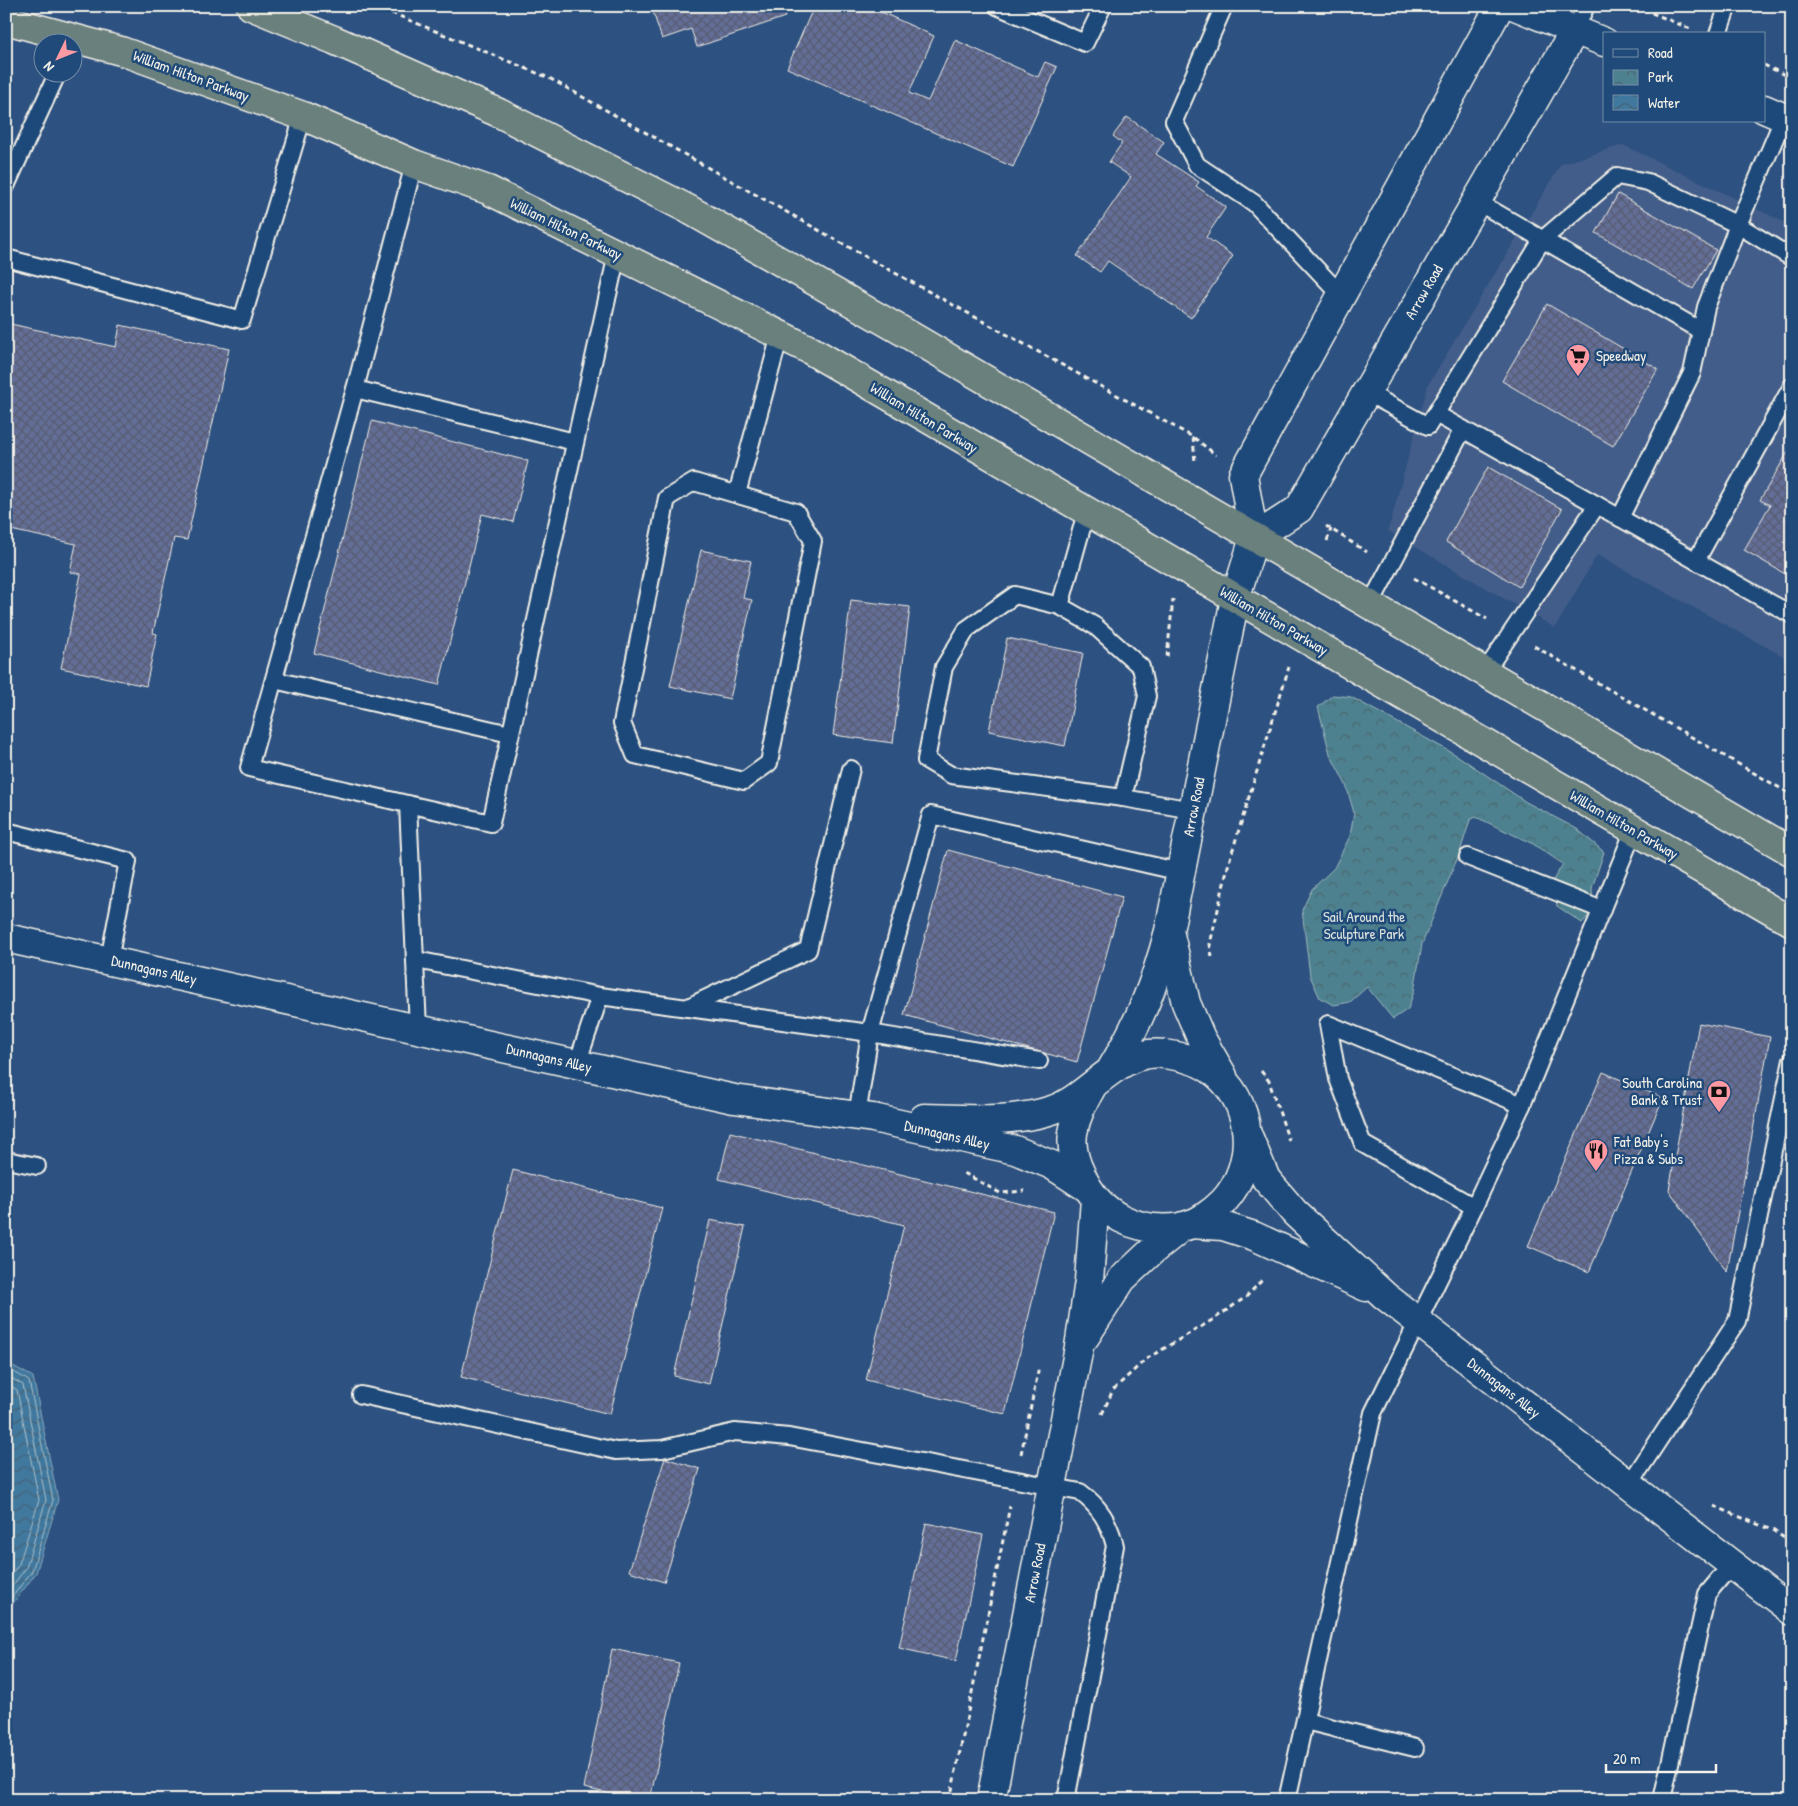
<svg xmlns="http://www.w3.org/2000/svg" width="1798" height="1806" viewBox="0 0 1798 1806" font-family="'Patrick Hand',sans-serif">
	<defs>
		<pattern id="park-crowns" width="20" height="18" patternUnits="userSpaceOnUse" patternTransform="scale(1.25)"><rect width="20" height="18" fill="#4d818f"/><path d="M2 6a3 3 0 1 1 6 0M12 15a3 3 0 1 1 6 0" fill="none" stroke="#4b676e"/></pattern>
		<pattern id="water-waves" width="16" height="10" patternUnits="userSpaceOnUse" patternTransform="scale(1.25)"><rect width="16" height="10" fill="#41789e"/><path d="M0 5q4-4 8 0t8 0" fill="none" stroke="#456276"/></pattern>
		<pattern id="building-cross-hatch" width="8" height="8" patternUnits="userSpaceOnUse" patternTransform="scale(1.25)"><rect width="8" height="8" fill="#646e98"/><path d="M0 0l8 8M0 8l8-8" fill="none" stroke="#565b6f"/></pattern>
	</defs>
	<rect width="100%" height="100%" fill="#2d5180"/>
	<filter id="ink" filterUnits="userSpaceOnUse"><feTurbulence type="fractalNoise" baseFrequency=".02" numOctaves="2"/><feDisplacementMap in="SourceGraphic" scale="10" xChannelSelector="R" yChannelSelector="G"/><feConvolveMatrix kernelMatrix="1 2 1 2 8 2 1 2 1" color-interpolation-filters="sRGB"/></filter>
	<g filter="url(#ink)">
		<path fill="#425d89" d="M 1623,145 L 1792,226 L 1792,661 L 1597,555 L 1555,628 L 1388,531 L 1428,385 L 1561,164 Z"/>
		<path fill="url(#park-crowns)" stroke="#a0b9bc" d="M 1333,695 L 1351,697 L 1458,756 L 1526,802 L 1577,829 L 1604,852 L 1592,888 L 1593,911 L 1582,923 L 1557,906 L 1553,880 L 1563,864 L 1533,844 L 1476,817 L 1470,820 L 1460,852 L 1422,944 L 1414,991 L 1408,1009 L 1393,1019 L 1367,987 L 1350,1002 L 1334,1005 L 1320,998 L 1310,976 L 1302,910 L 1312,889 L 1334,868 L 1350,836 L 1354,813 L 1346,785 L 1330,754 L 1318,707 Z"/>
		<path fill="url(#water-waves)" stroke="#89a8bc" d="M 6,1362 L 33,1377 L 58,1500 L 36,1573 L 6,1613 Z"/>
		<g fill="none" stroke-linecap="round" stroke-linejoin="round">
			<g stroke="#acc1ca" stroke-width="1">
				<path d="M 6,1367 L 29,1381 L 53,1500 L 32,1571 L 6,1605"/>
				<path d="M 6,1375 L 23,1385 L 46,1500 L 26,1568 L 6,1594"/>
				<path d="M 6,1383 L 17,1390 L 39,1500 L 19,1564 L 6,1582"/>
			</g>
		</g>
		<g fill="url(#building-cross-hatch)" stroke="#f4f1e8">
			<path d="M 651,6 L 781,6 L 785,17 L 697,47 L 691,29 L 662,39 Z"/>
			<path d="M 814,6 L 868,6 L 934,36 L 909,93 L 928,101 L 955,40 L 1038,77 L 1045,62 L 1057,67 L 1013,167 L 787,68 Z"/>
			<path d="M 1127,117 L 1164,142 L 1156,154 L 1199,182 L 1196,186 L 1226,207 L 1206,237 L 1233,256 L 1191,318 L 1108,261 L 1100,272 L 1077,256 L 1131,177 L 1109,162 L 1122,143 L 1113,136 Z"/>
			<path d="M 1618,194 L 1716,250 L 1693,289 L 1596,233 Z"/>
			<path d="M 1547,304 L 1658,369 L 1613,446 L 1502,381 Z"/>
			<path d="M 6,323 L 116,347 L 120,325 L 229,349 L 187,540 L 174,538 L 153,633 L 157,634 L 146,686 L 61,668 L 81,574 L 70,572 L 76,544 L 6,529 Z"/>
			<path d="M 372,421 L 528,461 L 513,522 L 482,514 L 439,685 L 314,653 Z"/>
			<path d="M 1792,445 L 1792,578 L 1744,550 L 1770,505 L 1760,500 Z"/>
			<path d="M 1488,467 L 1562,509 L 1519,587 L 1446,542 Z"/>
			<path d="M 701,550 L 751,561 L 743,598 L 752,600 L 730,699 L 670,686 Z"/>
			<path d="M 851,600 L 910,607 L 893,743 L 833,735 Z"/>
			<path d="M 1007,638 L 1083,653 L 1065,746 L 989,731 Z"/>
			<path d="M 948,850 L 1122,897 L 1077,1062 L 904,1015 Z"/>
			<path d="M 1699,1023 L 1770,1037 L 1727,1272 L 1669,1190 Z"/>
			<path d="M 1603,1072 L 1663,1098 L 1589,1272 L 1528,1246 Z"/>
			<path d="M 730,1132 L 1054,1212 L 1005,1414 L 866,1380 L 904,1225 L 719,1179 Z"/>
			<path d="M 513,1170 L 662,1208 L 610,1414 L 461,1377 Z"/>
			<path d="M 710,1220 L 745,1227 L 709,1384 L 674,1376 Z"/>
			<path d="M 665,1458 L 700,1469 L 664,1582 L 629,1571 Z"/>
			<path d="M 926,1523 L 983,1535 L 956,1661 L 899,1648 Z"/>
			<path d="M 612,1649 L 679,1663 L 650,1800 L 639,1800 L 584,1788 Z"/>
		</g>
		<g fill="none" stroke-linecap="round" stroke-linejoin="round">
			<defs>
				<g id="service">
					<path d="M 997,6 L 1085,43 L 1103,6"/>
					<path d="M 1224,6 L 1174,121 L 1197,165 L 1254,203 L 1341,295"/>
					<path d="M 1575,30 L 1586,6"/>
					<path d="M 1718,34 L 1726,11 L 1725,6"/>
					<path d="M 1784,117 L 1738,225 L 1792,258"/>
					<path d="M 414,164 L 355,389 L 249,768 L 491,823 L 617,254"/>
					<path d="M 6,186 L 58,72"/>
					<path d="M 1476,201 L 1701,331"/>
					<path d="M 6,258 L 242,320 L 303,116"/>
					<path d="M 355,389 L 575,442"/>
					<path d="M 1366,392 L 1428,426 L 1542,240 L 1617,176 L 1648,182 L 1738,225 L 1706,307 L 1692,373 L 1620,518"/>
					<path d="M 1436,414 L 1792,615"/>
					<path d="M 694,482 L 796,512 L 813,541 L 769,763 L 744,781 L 635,755 L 622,723 L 667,498 Z"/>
					<path d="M 737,494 L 780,335"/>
					<path d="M 1086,513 L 1060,606 L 1095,626 L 1141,667 L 1147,696 L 1123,798 L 1193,810"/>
					<path d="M 1696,561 L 1792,386"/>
					<path d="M 1370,605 L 1463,429"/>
					<path d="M 1060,606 L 1015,595 L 967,629 L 944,667 L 926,760 L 951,775 L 1123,798"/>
					<path d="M 1485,672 L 1597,505"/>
					<path d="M 274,680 L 510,734"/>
					<path d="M 408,804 L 418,1029"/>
					<path d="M 6,831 L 128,861 L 109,960"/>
					<path d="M 1468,857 L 1602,910"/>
					<path d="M 416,960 L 600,996"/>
					<path d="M 686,1008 L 808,950 L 851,769"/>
					<path d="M 577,1064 L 600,996 L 870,1033 L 931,815 L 1181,872"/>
					<path d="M 1522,1105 L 1634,830"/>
					<path d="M 857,1116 L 870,1033 L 1039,1061"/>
					<path d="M 6,1160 L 37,1166"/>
					<path d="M 361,1395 L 616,1451 L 662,1449 L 735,1432 L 789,1437 L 1080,1492 C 1100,1507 1109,1522 1115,1546 L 1066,1800"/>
					<path d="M 1629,1485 L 1737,1321 L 1792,1060"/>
					<path d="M 1305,1721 L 1415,1748"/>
					<path d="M 1287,1800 L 1373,1413 L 1474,1207 L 1363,1144 L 1338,1079 L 1328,1024 L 1522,1105 L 1474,1207"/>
					<path d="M 1662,1800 L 1707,1594 L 1732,1564"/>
				</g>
				<g id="minor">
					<path d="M 1515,6 L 1604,42"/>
					<path d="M 1764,109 L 1792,121"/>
					<path d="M 1254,538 L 1299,509 L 1575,30"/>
					<path d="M 1170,935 L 1186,1003 L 1201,1038 L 1223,1076"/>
					<path d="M 6,938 L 734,1099 L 873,1118 L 1015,1150 L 1052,1165 L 1086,1187"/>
					<path d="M 1112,1068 C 1140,1021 1155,984 1169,931 L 1235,599 L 1254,538 L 1243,475 L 1500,6"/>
					<path d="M 924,1118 C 965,1119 1013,1123 1052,1110 C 1091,1097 1118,1048 1164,1054 C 1180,1056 1197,1060 1210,1069 C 1255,1100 1258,1164 1223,1202 C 1213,1212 1197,1224 1182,1227 C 1138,1234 1098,1215 1081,1174 C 1075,1162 1071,1147 1073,1133 C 1076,1115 1084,1101 1093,1085"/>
					<path d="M 1249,1138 L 1266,1179 L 1295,1213 L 1385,1296 L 1792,1611"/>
					<path d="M 1190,1224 L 1223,1226 L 1254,1236 L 1366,1287"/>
					<path d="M 1085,1337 L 1122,1279 L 1152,1251 L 1183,1226"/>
					<path d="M 991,1800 L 1079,1347 L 1089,1281 L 1095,1199"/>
				</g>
				<g id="trunk">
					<path d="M 251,6 L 334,40 L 499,113 L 688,209 L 911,336 L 1792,852"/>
					<path d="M 6,20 L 121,51 L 303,116 L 414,164 L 488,190 L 780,335 L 810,350 L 1792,922"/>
				</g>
			</defs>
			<use href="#service" stroke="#f4f1e8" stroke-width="20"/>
			<use href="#minor" stroke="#f4f1e8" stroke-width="31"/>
			<use href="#trunk" stroke="#f4f1e8" stroke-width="31"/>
			<g stroke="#f4f1e8" stroke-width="3" stroke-dasharray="5 4" stroke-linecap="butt">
				<path d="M 375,6 L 549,78 L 877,263 L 1193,437 L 1216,455"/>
				<path d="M 1635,6 L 1691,29"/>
				<path d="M 1764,65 L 1792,78"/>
				<path d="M 1193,437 L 1195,463"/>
				<path d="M 1326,526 L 1367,552"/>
				<path d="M 1327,541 L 1331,529"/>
				<path d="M 1414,578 L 1487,619"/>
				<path d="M 1534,646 L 1792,795"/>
				<path d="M 1167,657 L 1173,599"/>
				<path d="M 1212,957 L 1210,944 L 1229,862 L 1289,667"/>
				<path d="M 1261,1071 L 1269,1081 L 1289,1141"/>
				<path d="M 964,1173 L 1000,1193 L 1025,1191"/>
				<path d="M 1102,1414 L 1113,1390 L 1146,1359 L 1214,1319 L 1246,1297 L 1264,1278"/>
				<path d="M 1021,1454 L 1039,1367"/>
				<path d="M 1714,1506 L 1774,1531 L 1792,1543"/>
				<path d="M 950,1800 L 1010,1506"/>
			</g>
			<use href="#service" stroke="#1f4a7a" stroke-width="16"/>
			<use href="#minor" stroke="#1f4a7a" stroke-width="28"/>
			<use href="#trunk" stroke="#6a807d" stroke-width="28"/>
		</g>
	</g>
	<defs>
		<symbol id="supermarket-pin" viewBox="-11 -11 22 30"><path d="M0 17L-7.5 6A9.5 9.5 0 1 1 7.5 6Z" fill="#ff9aa2" stroke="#1f4a7a"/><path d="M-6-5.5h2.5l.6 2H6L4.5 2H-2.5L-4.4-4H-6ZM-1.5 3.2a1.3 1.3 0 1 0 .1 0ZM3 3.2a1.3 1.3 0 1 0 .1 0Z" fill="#111"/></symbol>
		<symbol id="bank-pin" viewBox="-11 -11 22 30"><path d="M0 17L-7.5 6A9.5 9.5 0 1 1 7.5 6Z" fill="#ff9aa2" stroke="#1f4a7a"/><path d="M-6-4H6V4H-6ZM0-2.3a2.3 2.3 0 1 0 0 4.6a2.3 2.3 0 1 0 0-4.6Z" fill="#111"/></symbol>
		<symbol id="restaurant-pin" viewBox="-11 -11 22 30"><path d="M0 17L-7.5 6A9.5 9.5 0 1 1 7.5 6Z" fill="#ff9aa2" stroke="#1f4a7a"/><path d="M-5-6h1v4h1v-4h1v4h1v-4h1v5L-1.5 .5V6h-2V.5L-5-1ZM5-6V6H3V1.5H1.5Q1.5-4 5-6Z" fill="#111"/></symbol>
	</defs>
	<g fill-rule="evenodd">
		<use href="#supermarket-pin" x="1564" y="342" width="28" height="38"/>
		<use href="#bank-pin" x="1705" y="1078" width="28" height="38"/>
		<use href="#restaurant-pin" x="1582" y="1137" width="28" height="38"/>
	</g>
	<g text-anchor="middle" stroke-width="5" stroke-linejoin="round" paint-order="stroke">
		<g font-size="15" fill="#f4f1e8" stroke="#1f4a7a">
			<text transform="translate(191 76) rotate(20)" y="5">William Hilton Parkway</text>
			<text transform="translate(566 229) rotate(26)" y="5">William Hilton Parkway</text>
			<text transform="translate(1424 292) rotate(-60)" y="5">Arrow Road</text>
			<text transform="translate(924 418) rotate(31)" y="5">William Hilton Parkway</text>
			<text transform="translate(1274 621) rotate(30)" y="5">William Hilton Parkway</text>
			<text transform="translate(1194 807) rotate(-79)" y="5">Arrow Road</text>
			<text transform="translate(1624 825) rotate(30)" y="5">William Hilton Parkway</text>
			<text transform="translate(154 970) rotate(13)" y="5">Dunnagans Alley</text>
			<text transform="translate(549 1058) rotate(13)" y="5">Dunnagans Alley</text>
			<text transform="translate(947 1135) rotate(13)" y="5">Dunnagans Alley</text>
			<text transform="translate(1504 1388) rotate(38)" y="5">Dunnagans Alley</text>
			<text transform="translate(1035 1573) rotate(-79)" y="5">Arrow Road</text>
		</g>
		<g font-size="15" fill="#f4f1e8" stroke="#1f4a7a" text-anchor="start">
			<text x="1596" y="361">Speedway</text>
			<text x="1702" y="1088" text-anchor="end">South Carolina<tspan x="1702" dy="17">Bank &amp; Trust</tspan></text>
			<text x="1614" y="1147">Fat Baby's<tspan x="1614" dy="17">Pizza &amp; Subs</tspan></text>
		</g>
		<g font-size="15" fill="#dbe0db" stroke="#1f4a7a">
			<text x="1364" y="922">Sail Around the<tspan x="1364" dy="17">Sculpture Park</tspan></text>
		</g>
	</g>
	<rect width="1798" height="1806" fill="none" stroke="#1f4a7a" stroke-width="25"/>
	<rect x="12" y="12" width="1773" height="1781" fill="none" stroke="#f4f1e8" stroke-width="2" filter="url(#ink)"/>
	<rect x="1603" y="32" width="162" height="90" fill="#1f4a7a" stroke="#748da6"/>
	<rect x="1613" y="49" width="25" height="8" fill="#1f4a7a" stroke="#748da6"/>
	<text x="1648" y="58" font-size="15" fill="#f4f1e8">Road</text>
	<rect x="1613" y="70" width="25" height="15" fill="url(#park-crowns)" stroke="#748da6"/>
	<text x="1648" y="82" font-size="15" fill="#f4f1e8">Park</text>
	<rect x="1613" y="95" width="25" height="15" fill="url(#water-waves)" stroke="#748da6"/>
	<text x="1648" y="108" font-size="15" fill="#f4f1e8">Water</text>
	<g transform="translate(58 58) rotate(227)"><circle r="24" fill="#1f4a7a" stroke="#748da6"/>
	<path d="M0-4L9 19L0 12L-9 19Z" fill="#ff9aa2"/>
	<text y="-8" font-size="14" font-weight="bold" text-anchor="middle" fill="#f4f1e8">N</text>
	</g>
	<path d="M1606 1764v8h110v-8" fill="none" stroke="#f4f1e8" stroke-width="2.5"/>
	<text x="1613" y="1764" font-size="15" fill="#f4f1e8" stroke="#1f4a7a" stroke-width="4" paint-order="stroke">20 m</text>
</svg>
